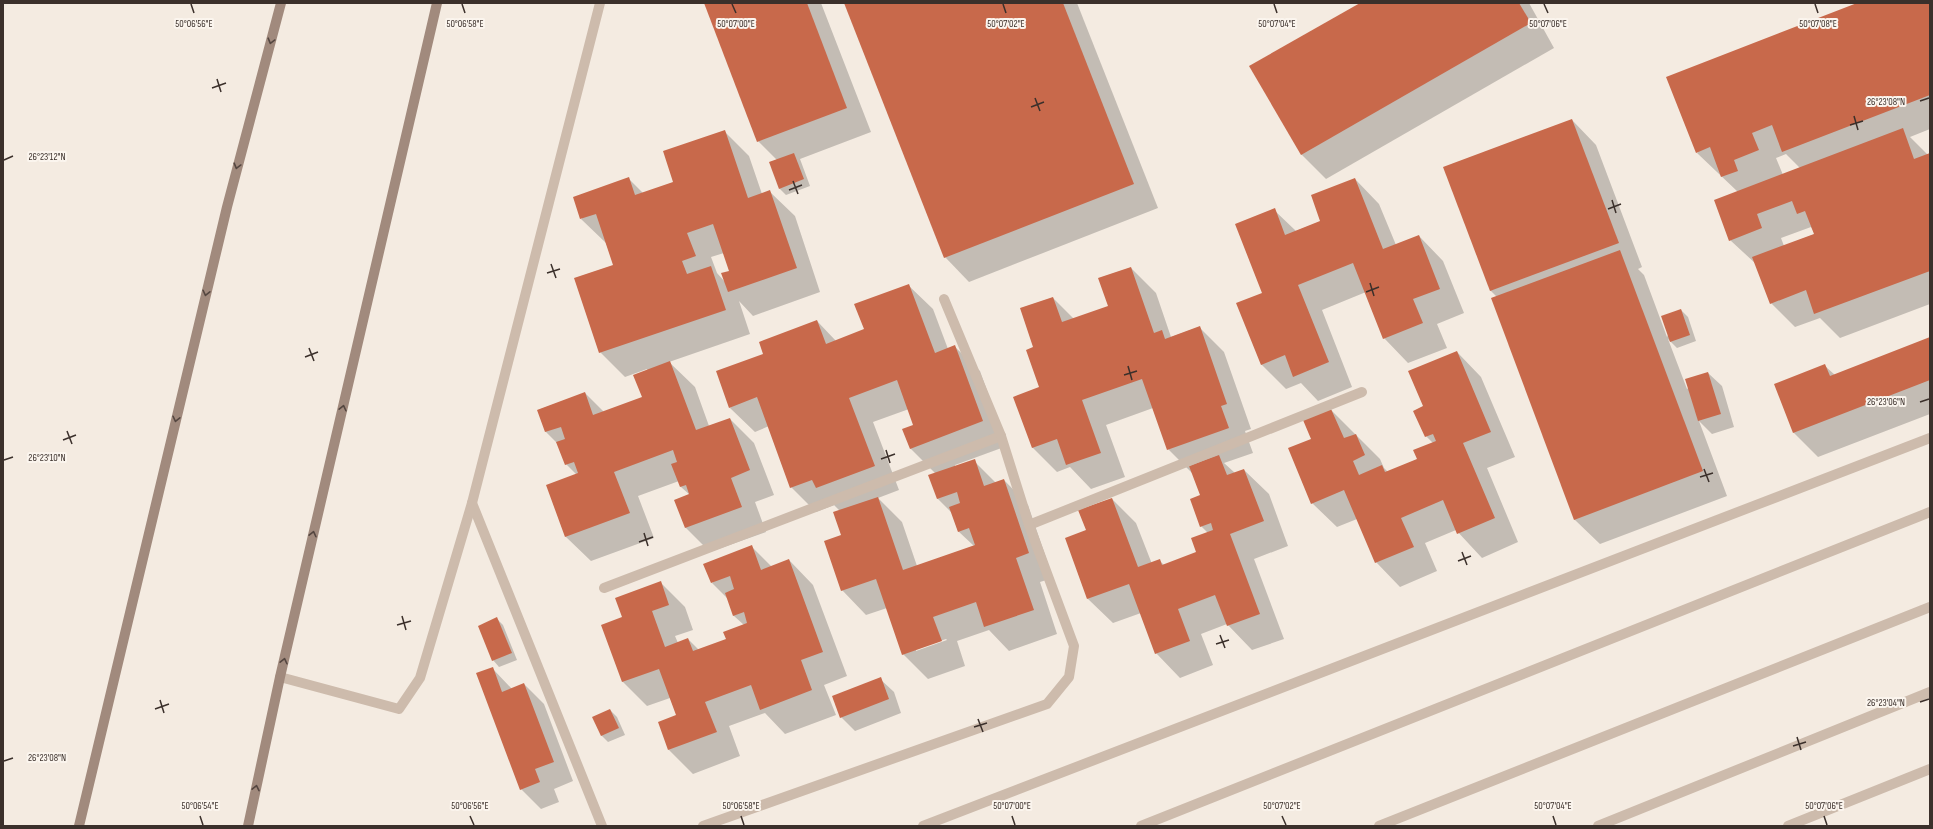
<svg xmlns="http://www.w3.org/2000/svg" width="1933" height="829" viewBox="0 0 1933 829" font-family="'Sofia Sans Condensed',sans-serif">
	<rect width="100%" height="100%" fill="#f4ebe1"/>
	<g fill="#0003" fill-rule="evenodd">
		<path d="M 705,3 L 821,3 L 871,132 L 800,159 L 810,186 L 786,195 L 780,189 L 777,160 L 758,141 Z"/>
		<path d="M 845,3 L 1077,3 L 1158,208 L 969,282 L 945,257 Z"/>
		<path d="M 1362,3 L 1529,3 L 1554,48 L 1326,179 L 1301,154 Z"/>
		<path d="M 1860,3 L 1930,3 L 1930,129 L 1910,137 L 1928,155 L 1930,154 L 1930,304 L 1840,338 L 1820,318 L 1795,327 L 1771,303 L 1756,264 L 1730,240 L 1738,192 L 1697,153 ZM 1786,154 L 1800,168 L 1783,175 L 1776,158 ZM 1811,227 L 1815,234 L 1784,246 L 1781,238 Z"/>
		<path d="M 1572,120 L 1596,145 L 1642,267 L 1638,269 L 1644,275 L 1667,337 L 1681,310 L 1688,317 L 1696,341 L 1677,348 L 1668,339 L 1687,389 L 1708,373 L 1722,386 L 1734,427 L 1712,434 L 1699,421 L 1727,496 L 1600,544 L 1575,520 L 1492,298 L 1497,297 L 1490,290 Z"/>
		<path d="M 724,131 L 749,156 L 762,194 L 770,192 L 795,216 L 820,292 L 753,316 L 739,301 L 750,334 L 669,362 L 695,387 L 709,426 L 730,419 L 754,443 L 774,495 L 755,502 L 766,532 L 710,552 L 686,528 L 675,500 L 690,495 L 681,487 L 679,481 L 638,496 L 654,538 L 591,561 L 566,537 L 577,475 L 566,464 L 558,444 L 546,432 L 538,410 L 585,393 L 604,412 L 643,398 L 648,371 L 647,369 L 625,377 L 600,352 L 615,266 L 606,243 L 581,219 L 629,179 L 643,193 L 675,182 ZM 724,253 L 730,271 L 725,282 L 717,273 L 711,257 Z"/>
		<path d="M 1355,179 L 1379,204 L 1396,245 L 1419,236 L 1443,261 L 1464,313 L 1437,324 L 1447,348 L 1408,363 L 1384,338 L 1366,292 L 1322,310 L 1352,387 L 1318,401 L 1301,383 L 1286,389 L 1261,364 L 1263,293 L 1274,210 L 1296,231 L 1322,221 Z"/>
		<path d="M 1131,268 L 1156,293 L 1171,337 L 1199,327 L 1224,352 L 1251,429 L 1245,431 L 1253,453 L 1224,463 L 1235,473 L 1244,470 L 1269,494 L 1288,546 L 1254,559 L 1284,639 L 1252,650 L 1227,624 L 1201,634 L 1213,665 L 1180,678 L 1156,653 L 1141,613 L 1113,623 L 1088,599 L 1087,531 L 1112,499 L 1136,523 L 1152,564 L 1160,561 L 1164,565 L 1197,553 L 1208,533 L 1201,526 L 1202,496 L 1193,474 L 1168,449 L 1153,408 L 1106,425 L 1125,477 L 1091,489 L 1070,467 L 1057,472 L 1033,448 L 1015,397 L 1041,388 L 1035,348 L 1053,298 L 1074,319 L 1109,307 Z"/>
		<path d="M 908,285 L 933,309 L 948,349 L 955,347 L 980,371 L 1007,446 L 955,465 L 955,467 L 974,461 L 996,483 L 1004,480 L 1028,505 L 1053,578 L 1040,582 L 1057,634 L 1009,651 L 989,630 L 957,641 L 965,666 L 928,679 L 903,654 L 887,608 L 866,615 L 842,590 L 842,535 L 840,511 L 834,505 L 816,512 L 791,487 L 769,426 L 755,432 L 730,408 L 765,354 L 817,321 L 836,341 L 865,330 ZM 909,409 L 915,425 L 910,448 L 936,474 L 937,498 L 952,513 L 958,531 L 974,546 L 917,566 L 902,522 L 878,498 L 899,490 L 873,422 ZM 946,639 L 947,640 L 916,651 L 916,649 Z"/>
		<path d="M 1930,338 L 1930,414 L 1818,457 L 1794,433 L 1775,385 L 1825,366 L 1835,375 Z"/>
		<path d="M 1457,352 L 1481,377 L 1515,457 L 1487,468 L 1518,542 L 1482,558 L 1456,530 L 1425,543 L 1437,571 L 1400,587 L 1376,562 L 1357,519 L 1337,527 L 1312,503 L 1312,439 L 1331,410 L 1380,459 L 1384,468 L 1388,472 L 1418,459 L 1433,443 L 1426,436 L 1424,407 Z"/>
		<path d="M 751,546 L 772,567 L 789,560 L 813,585 L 847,676 L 824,685 L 836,715 L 785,734 L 765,713 L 729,726 L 740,756 L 693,774 L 669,750 L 677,715 L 670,698 L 647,706 L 623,682 L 602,625 L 624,618 L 660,582 L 685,607 L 693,630 L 675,636 L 678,643 L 688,639 L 699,650 L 727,640 L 744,625 L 734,616 L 728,599 L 712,583 Z"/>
		<path d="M 497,619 L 503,625 L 517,660 L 499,667 L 493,660 Z"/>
		<path d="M 492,668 L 512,689 L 524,684 L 544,704 L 573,781 L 554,789 L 559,802 L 541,809 L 521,789 Z"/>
		<path d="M 880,679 L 894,692 L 901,713 L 855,731 L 841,717 Z"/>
		<path d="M 610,710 L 617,717 L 625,735 L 608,742 L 601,735 Z"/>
	</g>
	<g fill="#c8694b">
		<path d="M 704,3 L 807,3 L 847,108 L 757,142 Z"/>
		<path d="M 844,3 L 1063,3 L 1134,184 L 944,258 Z"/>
		<path d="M 1360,3 L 1519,3 L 1531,23 L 1301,155 L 1249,66 Z"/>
		<path d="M 1857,3 L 1930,3 L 1930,95 L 1782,152 L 1772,125 L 1752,133 L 1759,150 L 1734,160 L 1738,171 L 1721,177 L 1710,147 L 1696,153 L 1666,77 Z"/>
		<path d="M 1572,119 L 1619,243 L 1490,291 L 1443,167 Z"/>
		<path d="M 1903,128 L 1914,159 L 1930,153 L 1930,271 L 1814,314 L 1806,290 L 1770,304 L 1752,257 L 1814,234 L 1805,211 L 1797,214 L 1792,201 L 1757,214 L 1762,228 L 1729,241 L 1714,200 Z"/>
		<path d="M 725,130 L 748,198 L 770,190 L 797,268 L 728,292 L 721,273 L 729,271 L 713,224 L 687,233 L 696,256 L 682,261 L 687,274 L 711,266 L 726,310 L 599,353 L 574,278 L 613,265 L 596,214 L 580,219 L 573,197 L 629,177 L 635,195 L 673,182 L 663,151 Z"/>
		<path d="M 794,153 L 804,179 L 779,189 L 769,162 Z"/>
		<path d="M 1355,178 L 1383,249 L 1419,235 L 1440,289 L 1413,299 L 1423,323 L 1383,339 L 1353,263 L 1298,285 L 1329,362 L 1293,377 L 1285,355 L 1261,365 L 1236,303 L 1262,293 L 1235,224 L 1275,208 L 1285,235 L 1320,221 L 1311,195 Z"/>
		<path d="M 1620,250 L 1703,471 L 1574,520 L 1491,298 Z"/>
		<path d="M 1131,267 L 1154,333 L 1162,330 L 1165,339 L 1200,326 L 1227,404 L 1221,406 L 1229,428 L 1167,450 L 1142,379 L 1082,400 L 1101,453 L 1066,465 L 1057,439 L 1032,448 L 1013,397 L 1039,387 L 1026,350 L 1033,347 L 1020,308 L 1053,297 L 1062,322 L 1108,306 L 1098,278 Z"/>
		<path d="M 909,284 L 935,353 L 955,345 L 983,421 L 910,449 L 902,429 L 913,425 L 897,380 L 849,398 L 875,466 L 816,488 L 812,480 L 790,488 L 757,397 L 729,408 L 716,371 L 763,354 L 759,342 L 817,320 L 826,344 L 864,329 L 854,304 Z"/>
		<path d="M 1681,309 L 1690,335 L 1670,342 L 1661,316 Z"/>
		<path d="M 1930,337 L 1930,380 L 1793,433 L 1774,384 L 1825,364 L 1830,376 Z"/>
		<path d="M 1457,351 L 1491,432 L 1463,443 L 1495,518 L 1457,534 L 1443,500 L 1401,518 L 1414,547 L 1375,563 L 1344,490 L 1311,504 L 1288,448 L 1311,439 L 1303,420 L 1331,409 L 1344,438 L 1356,434 L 1365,455 L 1353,461 L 1359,475 L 1382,465 L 1385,472 L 1417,459 L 1413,450 L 1436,441 L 1433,434 L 1425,437 L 1413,411 L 1423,406 L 1408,371 Z"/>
		<path d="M 670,361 L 696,430 L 730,418 L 750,470 L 731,478 L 742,507 L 685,528 L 674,500 L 689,494 L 686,485 L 680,487 L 671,464 L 677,462 L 673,450 L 614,472 L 630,513 L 565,537 L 546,485 L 578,473 L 574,462 L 565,465 L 556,442 L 565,439 L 561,427 L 545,432 L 537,410 L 585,392 L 593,415 L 642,397 L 633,375 Z"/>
		<path d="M 1708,372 L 1721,414 L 1698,421 L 1685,379 Z"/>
		<path d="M 1219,455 L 1227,475 L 1244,469 L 1264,521 L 1230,534 L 1260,614 L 1227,626 L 1215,595 L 1178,609 L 1190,641 L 1155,654 L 1129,584 L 1087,599 L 1065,538 L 1086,530 L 1078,510 L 1112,498 L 1138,567 L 1160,559 L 1162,565 L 1196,552 L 1191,538 L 1213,530 L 1211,523 L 1200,527 L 1190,499 L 1200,495 L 1189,466 Z"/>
		<path d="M 975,459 L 984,486 L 1004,479 L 1029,553 L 1016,558 L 1034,610 L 984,627 L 976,602 L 933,617 L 942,641 L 902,655 L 876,579 L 841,591 L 824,541 L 841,535 L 833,512 L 878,497 L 903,570 L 975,545 L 969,528 L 958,532 L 949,507 L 960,503 L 957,492 L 937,499 L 928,475 Z"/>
		<path d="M 752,545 L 761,570 L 789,559 L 823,652 L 801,660 L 812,690 L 760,710 L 751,685 L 705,702 L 717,732 L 668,750 L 658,722 L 676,715 L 659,669 L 622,682 L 601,625 L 622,617 L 615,598 L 661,581 L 669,605 L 652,611 L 665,647 L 688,638 L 693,651 L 726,639 L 723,632 L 747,623 L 744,612 L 733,616 L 725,593 L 734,589 L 730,576 L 711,583 L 703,564 Z"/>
		<path d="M 497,617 L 512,653 L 492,661 L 478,626 Z"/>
		<path d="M 493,667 L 502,692 L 524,683 L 554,762 L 535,769 L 540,782 L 520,790 L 476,673 Z"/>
		<path d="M 881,677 L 889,699 L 840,718 L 832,696 Z"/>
		<path d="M 610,709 L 619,728 L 601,736 L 592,717 Z"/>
	</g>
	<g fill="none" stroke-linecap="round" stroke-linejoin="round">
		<g stroke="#cdbbac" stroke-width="10">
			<path d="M 1141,826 L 1930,512"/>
			<path d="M 1379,826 L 1930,607"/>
			<path d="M 1598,826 L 1930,692"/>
			<path d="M 1788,826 L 1930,769"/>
		</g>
		<g stroke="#cdbbac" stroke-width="10">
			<path d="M 472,503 L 602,826"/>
			<path d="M 1029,525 L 1362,392"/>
			<path d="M 604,588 L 1001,436"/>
			<path d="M 280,677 L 399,709 L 420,678 L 472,503 L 600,3"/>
			<path d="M 703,826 L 1047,704 L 1069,677 L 1074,646 L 1029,525 L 1001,436 L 944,299"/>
			<path d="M 923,826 L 1930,438"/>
		</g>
		<g stroke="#a18a7d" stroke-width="10">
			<path d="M 79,826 L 227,207 L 281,3"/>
			<path d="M 248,826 L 280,677 L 437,3"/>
		</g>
	</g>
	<defs><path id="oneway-chevron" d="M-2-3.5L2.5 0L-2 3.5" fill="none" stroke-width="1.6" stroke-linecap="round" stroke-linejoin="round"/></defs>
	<g stroke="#544640">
		<use href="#oneway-chevron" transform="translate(271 41) rotate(105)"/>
		<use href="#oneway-chevron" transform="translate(237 166) rotate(105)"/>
		<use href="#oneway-chevron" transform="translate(206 293) rotate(103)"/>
		<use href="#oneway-chevron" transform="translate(343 408) rotate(-77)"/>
		<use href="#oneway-chevron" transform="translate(176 419) rotate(103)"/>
		<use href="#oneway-chevron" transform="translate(313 534) rotate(-77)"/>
		<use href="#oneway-chevron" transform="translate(284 661) rotate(-77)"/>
		<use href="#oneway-chevron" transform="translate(256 788) rotate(-78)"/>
	</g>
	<path fill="none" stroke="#3b302b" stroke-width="1.5" d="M 191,4 L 194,13M 462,4 L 465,13M 732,4 L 736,13M 1003,4 L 1006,13M 1274,4 L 1277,13M 1544,4 L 1548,13M 1815,4 L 1818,13M 217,79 L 221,92M 212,88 L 226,83M 1035,98 L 1040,111M 1920,101 L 1929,98M 1031,107 L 1044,102M 1854,116 L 1858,130M 1850,125 L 1863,121M 4,160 L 13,156M 793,181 L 798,194M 789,190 L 802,185M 1612,200 L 1616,213M 1608,209 L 1621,204M 551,264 L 556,278M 547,273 L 560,269M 1370,283 L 1374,296M 1366,292 L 1379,287M 309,348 L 314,361M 305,357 L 318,352M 1128,366 L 1132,380M 1124,375 L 1137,371M 1920,402 L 1929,399M 67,431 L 72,444M 63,440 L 76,435M 886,450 L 890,463M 881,459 L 895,454M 4,460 L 13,457M 1704,469 L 1709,482M 1700,477 L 1713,473M 644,533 L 648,546M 639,542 L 653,537M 1462,552 L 1467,565M 1458,561 L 1471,556M 402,616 L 406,630M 397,625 L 411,621M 1220,635 L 1225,648M 1216,644 L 1229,640M 160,700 L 164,713M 1920,702 L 1929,699M 155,709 L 169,704M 978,719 L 983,732M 974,727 L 987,723M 1797,737 L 1801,750M 1793,746 L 1806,742M 4,761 L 13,758M 200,816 L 203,825M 470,816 L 474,825M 741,816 L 744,825M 1012,816 L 1015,825M 1282,816 L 1286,825M 1553,816 L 1556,825M 1824,816 L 1827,825"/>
	<g font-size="10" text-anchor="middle" fill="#3b302b" stroke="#fbf5ee" stroke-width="4" stroke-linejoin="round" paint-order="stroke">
		<text x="1277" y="27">50°07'04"E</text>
		<text x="1548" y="27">50°07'06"E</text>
		<text x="1818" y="27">50°07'08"E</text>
		<text x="194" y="27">50°06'56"E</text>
		<text x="465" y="27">50°06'58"E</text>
		<text x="736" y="27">50°07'00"E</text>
		<text x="1006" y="27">50°07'02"E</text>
		<text x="1886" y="105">26°23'08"N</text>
		<text x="47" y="160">26°23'12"N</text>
		<text x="1886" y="405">26°23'06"N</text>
		<text x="47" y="461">26°23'10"N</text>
		<text x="1886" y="706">26°23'04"N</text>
		<text x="47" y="761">26°23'08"N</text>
		<text x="200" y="809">50°06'54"E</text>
		<text x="470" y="809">50°06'56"E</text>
		<text x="741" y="809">50°06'58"E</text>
		<text x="1012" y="809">50°07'00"E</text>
		<text x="1282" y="809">50°07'02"E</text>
		<text x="1553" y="809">50°07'04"E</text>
		<text x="1824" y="809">50°07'06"E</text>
	</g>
	<rect width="1933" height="829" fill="none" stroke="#3b302b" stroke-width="8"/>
</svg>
